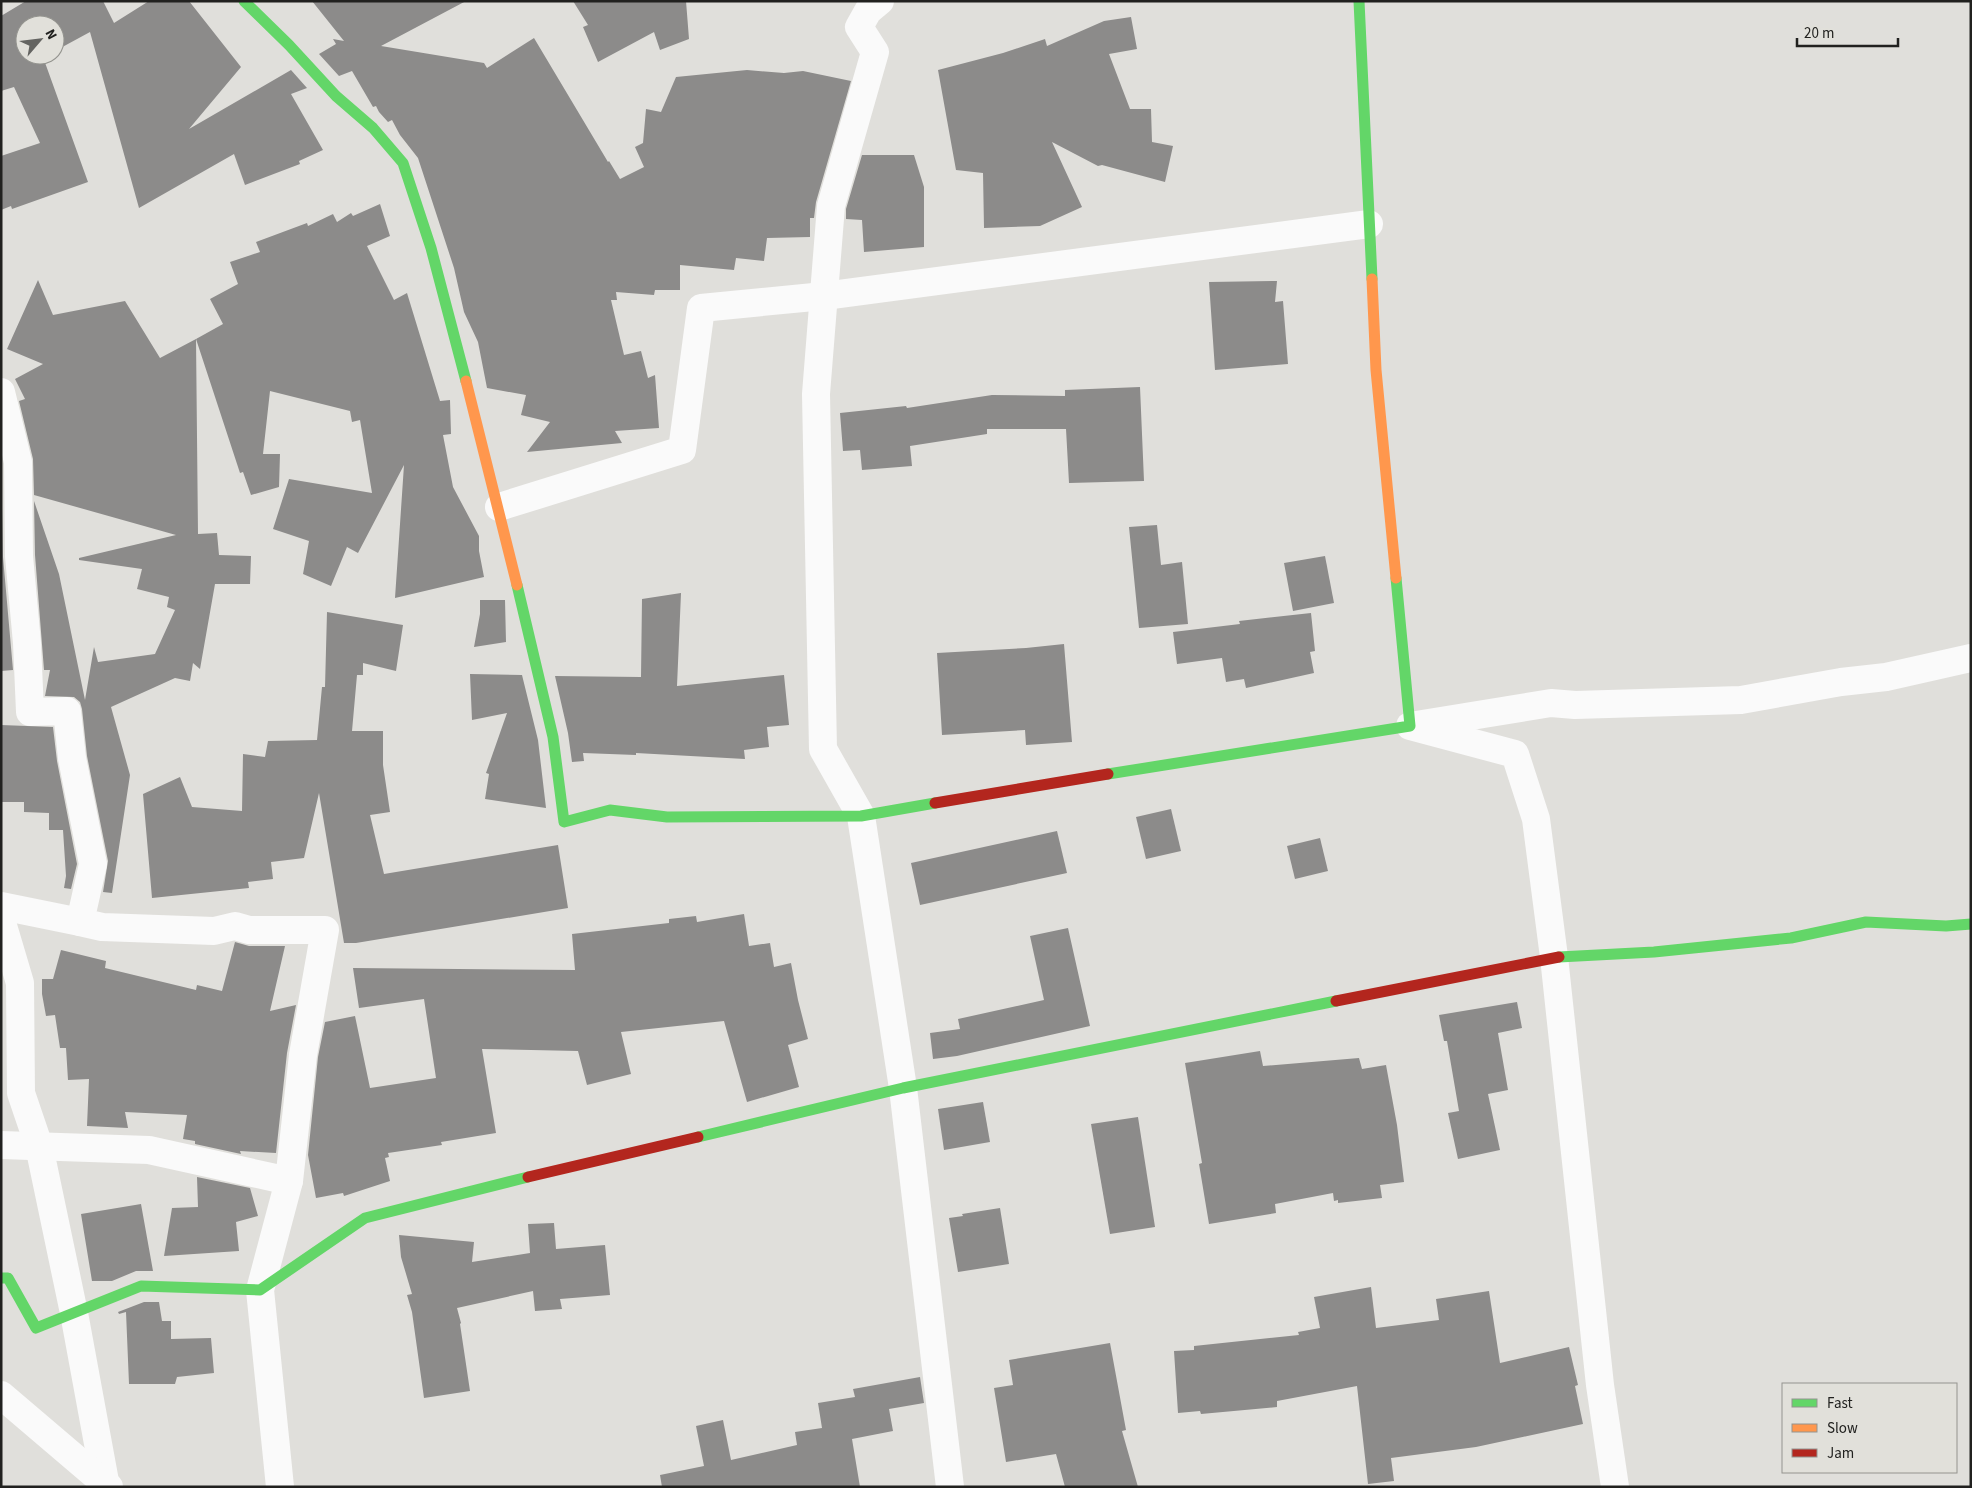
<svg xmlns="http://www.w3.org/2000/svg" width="1972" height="1488" viewBox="0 0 1972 1488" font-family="'Source Sans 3',sans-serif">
	<rect width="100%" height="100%" fill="#e0dfdb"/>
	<g fill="#8c8b8a">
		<path d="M 26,1 L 103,1 L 114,23 L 149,1 L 189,1 L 241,67 L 189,129 L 291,70 L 307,88 L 291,94 L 323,150 L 299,161 L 300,164 L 245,185 L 234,154 L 139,208 L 90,32 L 55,51 L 55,25 L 25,25 L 25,55 L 47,55 L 43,57 L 88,182 L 12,209 L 11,206 L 1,210 L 1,156 L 40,143 L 14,87 L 1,91 L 1,16 Z"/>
		<path d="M 312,1 L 466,1 L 381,46 L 484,63 L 487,68 L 534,38 L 608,162 L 609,161 L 620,179 L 644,167 L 635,147 L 643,143 L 646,109 L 661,112 L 676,77 L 747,70 L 784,73 L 803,71 L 851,81 L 816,202 L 814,218 L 810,218 L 810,237 L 767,238 L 764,261 L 736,258 L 734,270 L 680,265 L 680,290 L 655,290 L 654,295 L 616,292 L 617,300 L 611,300 L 624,355 L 641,351 L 648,378 L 655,375 L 659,428 L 615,431 L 622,443 L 527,452 L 550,422 L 521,415 L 526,395 L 487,388 L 478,342 L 464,312 L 454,268 L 418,158 L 400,135 L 392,120 L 388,122 L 379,112 L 376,106 L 373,107 L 352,71 L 339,76 L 319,54 L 336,44 L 333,39 L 344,41 Z"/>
		<path d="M 573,1 L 686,1 L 689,39 L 660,50 L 654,32 L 598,62 L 583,27 L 588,25 Z"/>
		<path d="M 1131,17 L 1137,49 L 1109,54 L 1130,109 L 1151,109 L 1152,142 L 1173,146 L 1165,182 L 1102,165 L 1098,166 L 1052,142 L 1082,207 L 1040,226 L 984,228 L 983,173 L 956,170 L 938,70 L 1003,53 L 1045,39 L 1047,46 L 1104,21 Z"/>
		<path d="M 862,155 L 914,155 L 924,187 L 924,247 L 864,252 L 862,220 L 846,219 L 846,209 Z"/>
		<path d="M 380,204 L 390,236 L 367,246 L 394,300 L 407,293 L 440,401 L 450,400 L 451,434 L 443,435 L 453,487 L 479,536 L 479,551 L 484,577 L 395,598 L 404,465 L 358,553 L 347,547 L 331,586 L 303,574 L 309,541 L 273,529 L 289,479 L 372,493 L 360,420 L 352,422 L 350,411 L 270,391 L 263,454 L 280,454 L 279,487 L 251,495 L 243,472 L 240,473 L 196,339 L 223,324 L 210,299 L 238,284 L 230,262 L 260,252 L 256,242 L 307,223 L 308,226 L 333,214 L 337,222 L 351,213 L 353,216 Z"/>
		<path d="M 38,280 L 53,315 L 125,301 L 160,358 L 196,339 L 198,534 L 217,533 L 219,555 L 251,556 L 250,584 L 215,584 L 200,669 L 193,663 L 190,681 L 175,678 L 111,707 L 130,775 L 112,893 L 103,892 L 108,861 L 87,756 L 82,709 L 80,702 L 74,697 L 45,696 L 50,670 L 44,670 L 35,555 L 34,501 L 59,574 L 85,700 L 94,647 L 98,662 L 155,654 L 175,610 L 167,607 L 169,597 L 137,589 L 142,569 L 79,560 L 79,558 L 176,535 L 34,495 L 33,459 L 19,401 L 25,399 L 15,379 L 43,364 L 7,349 Z"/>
		<path d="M 1277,281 L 1275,302 L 1283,301 L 1288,364 L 1215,370 L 1209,282 Z"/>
		<path d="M 1140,387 L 1144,481 L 1069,483 L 1066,429 L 987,429 L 987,434 L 910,446 L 912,466 L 862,470 L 860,450 L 843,451 L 840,413 L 906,406 L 907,408 L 992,395 L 1065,396 L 1065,390 Z"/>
		<path d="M 1,459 L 3,557 L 13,670 L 1,671 Z"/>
		<path d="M 1157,525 L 1161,565 L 1182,562 L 1188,624 L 1139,628 L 1129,527 Z"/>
		<path d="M 1325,556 L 1334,603 L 1293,611 L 1284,563 Z"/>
		<path d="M 681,593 L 677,686 L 784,675 L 789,725 L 767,727 L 769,747 L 744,750 L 745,759 L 636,753 L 636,755 L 583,753 L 584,761 L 572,762 L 568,733 L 555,676 L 641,677 L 642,599 Z"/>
		<path d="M 480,600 L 505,600 L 506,642 L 474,647 L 480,614 Z"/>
		<path d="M 327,612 L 403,625 L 396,671 L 363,663 L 363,675 L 357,675 L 352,731 L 383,731 L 383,765 L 390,812 L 370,815 L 384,874 L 558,845 L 568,908 L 356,943 L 344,943 L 319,793 L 304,858 L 271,862 L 273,879 L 248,882 L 249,888 L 152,898 L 143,794 L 180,777 L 192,807 L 242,811 L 243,754 L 265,757 L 268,741 L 317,740 L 322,687 L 325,687 Z"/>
		<path d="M 1311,613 L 1315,651 L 1310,652 L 1314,673 L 1246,688 L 1244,679 L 1226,682 L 1222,658 L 1177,664 L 1173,632 L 1240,624 L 1239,621 Z"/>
		<path d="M 1064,644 L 1072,742 L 1026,745 L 1025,730 L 942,735 L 937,653 L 1026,648 Z"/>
		<path d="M 470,674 L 522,675 L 538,740 L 546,808 L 485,799 L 489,774 L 486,773 L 507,713 L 472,720 Z"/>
		<path d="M 1,725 L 53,727 L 57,761 L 77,864 L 71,889 L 64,888 L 66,876 L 63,830 L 49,830 L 49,813 L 24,812 L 24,802 L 1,802 Z"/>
		<path d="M 1171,809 L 1181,851 L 1146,859 L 1136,817 Z"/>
		<path d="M 1057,831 L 1067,873 L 920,905 L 911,863 Z"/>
		<path d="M 1320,838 L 1328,871 L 1295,879 L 1287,846 Z"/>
		<path d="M 744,914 L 749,946 L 770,943 L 774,967 L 791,963 L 798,1000 L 808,1039 L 788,1045 L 799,1087 L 747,1102 L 724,1021 L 621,1032 L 631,1074 L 587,1085 L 578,1051 L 482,1049 L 496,1133 L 441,1142 L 442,1145 L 388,1153 L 389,1157 L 385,1158 L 390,1181 L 344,1196 L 343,1193 L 316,1198 L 308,1155 L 318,1057 L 325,1022 L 355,1016 L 370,1088 L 436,1078 L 424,999 L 359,1008 L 353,968 L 575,970 L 572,934 L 669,923 L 669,919 L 696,916 L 697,922 Z"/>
		<path d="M 1068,928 L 1090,1026 L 957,1056 L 933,1059 L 930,1033 L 960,1029 L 958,1019 L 1044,1000 L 1030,936 Z"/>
		<path d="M 235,942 L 249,946 L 285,946 L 270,1011 L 296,1005 L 287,1053 L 276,1153 L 240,1151 L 241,1154 L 195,1144 L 195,1141 L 183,1139 L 187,1115 L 125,1112 L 128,1128 L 87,1126 L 89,1079 L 68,1080 L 66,1048 L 60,1048 L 55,1015 L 46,1016 L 42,994 L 42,979 L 53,979 L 61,950 L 106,961 L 105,968 L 196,990 L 197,985 L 222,991 Z"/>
		<path d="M 1517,1002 L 1522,1028 L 1498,1033 L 1508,1090 L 1488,1094 L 1500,1150 L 1458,1159 L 1448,1113 L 1459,1111 L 1447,1041 L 1444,1041 L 1439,1015 Z"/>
		<path d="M 1260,1051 L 1263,1066 L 1359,1058 L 1362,1069 L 1386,1065 L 1397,1125 L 1404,1182 L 1380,1185 L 1382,1198 L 1338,1203 L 1338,1200 L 1334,1201 L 1333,1193 L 1275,1204 L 1276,1213 L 1209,1224 L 1199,1164 L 1202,1163 L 1185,1063 Z"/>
		<path d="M 983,1102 L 990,1142 L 944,1150 L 938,1109 Z"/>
		<path d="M 1138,1117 L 1155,1227 L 1110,1234 L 1091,1124 Z"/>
		<path d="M 197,1177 L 250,1188 L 258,1216 L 236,1222 L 239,1251 L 164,1256 L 172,1208 L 198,1207 Z"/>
		<path d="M 141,1204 L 153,1271 L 136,1271 L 112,1281 L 92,1281 L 81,1214 Z"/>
		<path d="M 1000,1208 L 1009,1264 L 958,1272 L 949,1218 L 963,1216 L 962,1214 Z"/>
		<path d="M 554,1223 L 556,1249 L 605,1245 L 610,1295 L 560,1299 L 562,1309 L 535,1311 L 533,1291 L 457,1308 L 461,1323 L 460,1324 L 470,1391 L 424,1398 L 412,1312 L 407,1295 L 412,1294 L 401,1257 L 399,1235 L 474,1242 L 472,1262 L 530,1253 L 528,1224 Z"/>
		<path d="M 1371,1287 L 1376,1328 L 1439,1320 L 1436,1299 L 1489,1291 L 1500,1363 L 1569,1347 L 1578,1385 L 1575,1386 L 1583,1424 L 1476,1447 L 1391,1458 L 1394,1481 L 1368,1484 L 1357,1386 L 1277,1401 L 1277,1407 L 1201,1414 L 1200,1411 L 1178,1413 L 1174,1351 L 1194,1350 L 1194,1346 L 1299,1335 L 1298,1332 L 1320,1328 L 1314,1297 Z"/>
		<path d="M 144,1302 L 159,1302 L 162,1321 L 171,1321 L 171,1339 L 211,1338 L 214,1373 L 177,1377 L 175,1384 L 129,1384 L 126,1312 L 119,1314 L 118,1312 Z"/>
		<path d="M 1110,1343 L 1126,1430 L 1122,1431 L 1138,1487 L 1065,1487 L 1056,1454 L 1006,1462 L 994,1388 L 1013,1385 L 1009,1360 Z"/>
		<path d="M 920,1377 L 924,1403 L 889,1409 L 893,1431 L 852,1439 L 860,1487 L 662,1487 L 660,1475 L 704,1466 L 696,1426 L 723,1420 L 731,1460 L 797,1445 L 795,1432 L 822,1428 L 818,1403 L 855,1397 L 853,1389 Z"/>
	</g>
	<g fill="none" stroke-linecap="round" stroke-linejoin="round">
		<g stroke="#fafafa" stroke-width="28">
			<path d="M 880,1 L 868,11 L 859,27 L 875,52 L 831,206 L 816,394 L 823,749 L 861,816 L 903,1088 L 950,1487"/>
			<path d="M 1,392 L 18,462 L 19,556 L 27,643 L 30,712 L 67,711 L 72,758 L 93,864 L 80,922 L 102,927 L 214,931 L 235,926 L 249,930 L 325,930 L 303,1055 L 289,1181 L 260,1290 L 280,1487"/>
			<path d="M 499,507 L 682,450 L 701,308 L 824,296 L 1369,224"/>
			<path d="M 1,906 L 80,922"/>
			<path d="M 1,919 L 20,983 L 21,1093 L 39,1146 L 74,1313 L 106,1487"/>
			<path d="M 1,1145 L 149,1150 L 289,1181"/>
			<path d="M 1,1395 L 109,1487"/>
			<path d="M 1615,1487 L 1600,1385 L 1554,957 L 1536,819 L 1515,754 L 1410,726 L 1551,703 L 1575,705 L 1741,700 L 1841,682 L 1886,677 L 1971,658"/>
		</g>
		<g stroke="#63d668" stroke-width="11">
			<path d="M 244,1 L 289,45 L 336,96 L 373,128 L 403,163 L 431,248 L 466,381"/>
			<path d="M 1359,1 L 1372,279"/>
			<path d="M 517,585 L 553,737 L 564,822 L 610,810 L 667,817 L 861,816 L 935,803"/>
			<path d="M 1108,774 L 1410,726 L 1396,578"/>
			<path d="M 1559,957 L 1654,952 L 1791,938 L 1866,922 L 1946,926 L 1971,924"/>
			<path d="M 698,1137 L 903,1088 L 1336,1001"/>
			<path d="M 1,1278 L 8,1278 L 36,1328 L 141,1286 L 260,1290 L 365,1218 L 528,1177"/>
		</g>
		<g stroke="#ff974d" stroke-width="11">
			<path d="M 1372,279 L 1376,370 L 1396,578"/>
			<path d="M 466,381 L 517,585"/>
		</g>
		<g stroke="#b3261e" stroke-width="11">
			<path d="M 935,803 L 1108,774"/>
			<path d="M 1336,1001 L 1559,957"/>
			<path d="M 528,1177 L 698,1137"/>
		</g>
	</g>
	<rect width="1972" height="1488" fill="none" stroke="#21211f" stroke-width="5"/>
	<rect x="1782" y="1383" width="175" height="90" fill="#e1e0da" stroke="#94948f"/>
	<rect x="1792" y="1399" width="25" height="8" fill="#63d668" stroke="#94948f"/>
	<text x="1827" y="1408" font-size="15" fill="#21211f">Fast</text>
	<rect x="1792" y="1424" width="25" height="8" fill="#ff974d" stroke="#94948f"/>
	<text x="1827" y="1433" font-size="15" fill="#21211f">Slow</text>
	<rect x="1792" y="1449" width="25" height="8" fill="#b3261e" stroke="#94948f"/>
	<text x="1827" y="1458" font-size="15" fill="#21211f">Jam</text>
	<g transform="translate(40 40) rotate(62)"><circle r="24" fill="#e1e0da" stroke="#94948f"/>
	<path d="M0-4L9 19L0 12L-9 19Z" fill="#646461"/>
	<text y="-8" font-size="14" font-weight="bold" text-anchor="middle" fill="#21211f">N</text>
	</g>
	<path d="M1797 38v8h101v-8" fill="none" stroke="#21211f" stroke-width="2.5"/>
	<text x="1804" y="38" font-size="15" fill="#21211f" stroke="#e1e0da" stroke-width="4" paint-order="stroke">20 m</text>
</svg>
